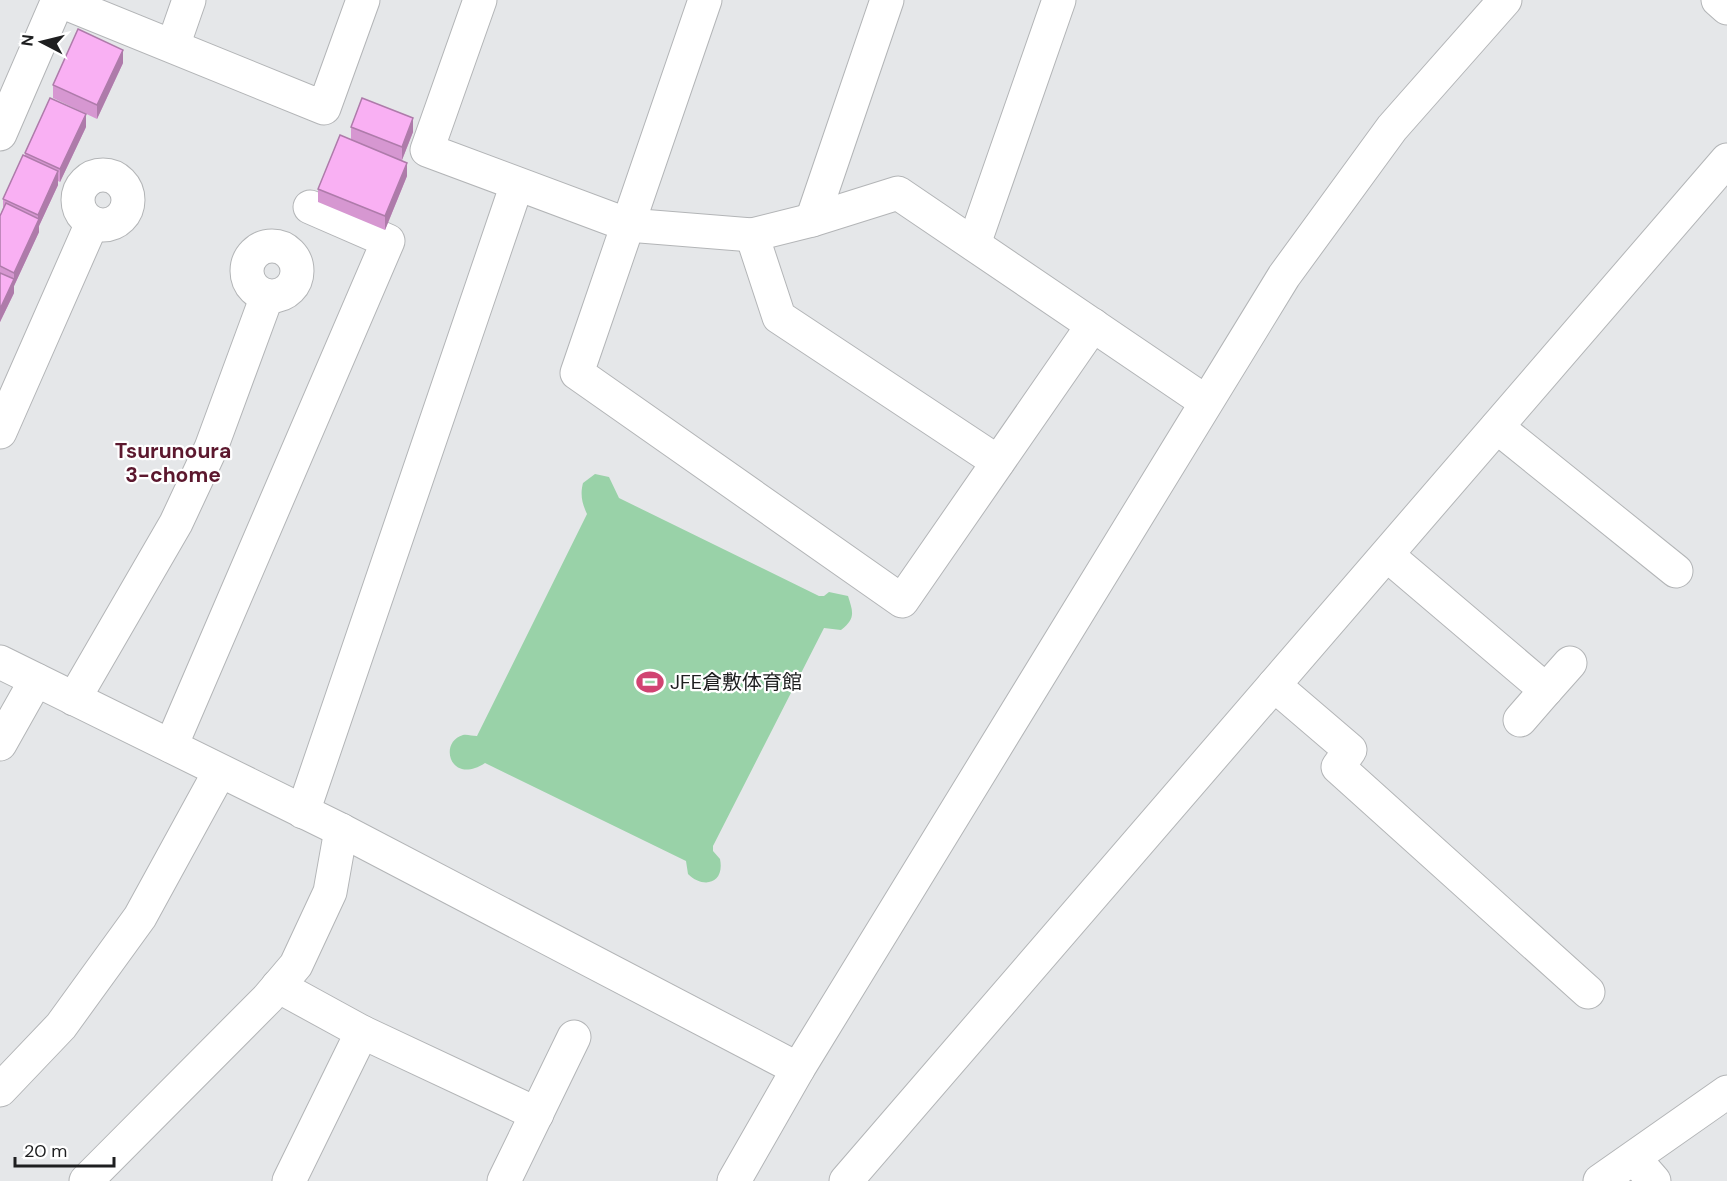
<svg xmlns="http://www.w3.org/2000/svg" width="1727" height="1181" viewBox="0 0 1727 1181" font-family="'DM Sans','Noto Sans JP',sans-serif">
	<rect width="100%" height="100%" fill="#e5e7e9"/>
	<path fill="#99d2a8" d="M 595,474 L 609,477 L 619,498 L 819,596 L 824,596 L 829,592 L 848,596 C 853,612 856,618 841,630 L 824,628 L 713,846 L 713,851 L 720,859 C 725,884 703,889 688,874 L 686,861 L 485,763 C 450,786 438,742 463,735 C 467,734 472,736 477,736 L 587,514 C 582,503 580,495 583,483 Z"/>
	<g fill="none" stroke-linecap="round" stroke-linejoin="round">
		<defs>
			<g id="minor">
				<path d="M 58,0 L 324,108 L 363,0"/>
				<path d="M 480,0 L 427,150 L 628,225 L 752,235"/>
				<path d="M 705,0 L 577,373 L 902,601 L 1093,325"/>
				<path d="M 1718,0 L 1727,8"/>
				<path d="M 173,46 L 189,0"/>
				<path d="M 0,134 L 58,0"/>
				<circle cx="103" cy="200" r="25"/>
				<path d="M 812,220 L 887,0"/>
				<path d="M 974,244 L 1059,0"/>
				<circle cx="272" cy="271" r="25"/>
				<path d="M 1497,427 L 1676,571"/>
				<path d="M 0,432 L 92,223"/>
				<path d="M 998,462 L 779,317 L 752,235 L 812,220 L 898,193 L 1206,402"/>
				<path d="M 1387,555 L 1546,690 L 1520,720"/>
				<path d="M 1274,685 L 1350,750 L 1338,767 L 1588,992"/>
				<path d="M 1546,690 L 1570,663"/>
				<path d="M 74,699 L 176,523 L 211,448 L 267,296"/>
				<path d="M 0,744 L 36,680"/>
				<path d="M 171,746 L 388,241 L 310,207"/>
				<path d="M 303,812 L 517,184"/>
				<path d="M 278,986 L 362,1032 L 289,1181"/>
				<path d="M 362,1032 L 537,1114"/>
				<path d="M 0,1090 L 61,1026 L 140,917 L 220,771"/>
				<path d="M 1634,1158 L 1654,1181"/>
				<path d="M 504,1181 L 574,1037"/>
				<path d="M 846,1181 L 1727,160"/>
				<path d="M 1600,1181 L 1727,1092"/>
			</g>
			<g id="tertiary">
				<path d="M 0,662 L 341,830 L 798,1069"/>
				<path d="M 86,1181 L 268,998 L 296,965 L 330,892 L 341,830"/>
				<path d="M 734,1181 L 798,1069 L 1284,276 L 1392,128 L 1505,0"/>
			</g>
		</defs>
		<use href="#minor" stroke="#b3b5b7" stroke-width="35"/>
		<use href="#tertiary" stroke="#b3b5b7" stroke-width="35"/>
		<use href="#minor" stroke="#fff" stroke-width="33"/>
		<use href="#tertiary" stroke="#fff" stroke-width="33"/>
	</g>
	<g fill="#d697d1">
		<path d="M 123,63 L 97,119 L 53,98 L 53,85 Z"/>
		<path d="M 86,127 L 60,182 L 58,181 L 58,185 L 39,226 L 39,232 L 14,286 L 14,293 L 0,322 L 0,216 L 3,208 L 3,199 L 25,156 L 25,153 Z"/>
		<path d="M 351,127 L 413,132 L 402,160 L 407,176 L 385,230 L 318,202 L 318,189 L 351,139 Z"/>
	</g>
	<g fill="#ae7baa">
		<path d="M 123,50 L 123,63 L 97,119 L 97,105 Z"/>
		<path d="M 86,114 L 86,127 L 60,182 L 60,169 Z"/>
		<path d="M 413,118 L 413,132 L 402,160 L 402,147 Z"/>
		<path d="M 407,163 L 407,176 L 385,230 L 385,216 Z"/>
		<path d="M 58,171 L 58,185 L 39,226 L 39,232 L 14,286 L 14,273 L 38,221 L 38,215 Z"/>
		<path d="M 14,279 L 14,293 L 0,322 L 0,309 Z"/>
	</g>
	<g fill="#f9b0f3" stroke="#ae7baa" stroke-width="1.5">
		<path d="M 78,29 L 123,50 L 97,105 L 53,85 Z"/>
		<path d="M 50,98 L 86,114 L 60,169 L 25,153 Z"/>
		<path d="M 362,98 L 413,118 L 402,147 L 351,127 Z"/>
		<path d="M 340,135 L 407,163 L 385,216 L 318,189 Z"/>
		<path d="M 23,155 L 58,171 L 38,215 L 3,199 Z"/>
		<path d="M 6,203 L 39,219 L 14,273 L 0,266 L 0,216 Z"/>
		<path d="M 0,273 L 14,279 L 0,309 Z"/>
	</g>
	<defs>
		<symbol id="stadium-bare" viewBox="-9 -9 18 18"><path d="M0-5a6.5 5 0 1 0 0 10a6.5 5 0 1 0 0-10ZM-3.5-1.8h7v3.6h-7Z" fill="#d14472" stroke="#fff" stroke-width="2.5" paint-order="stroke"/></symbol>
	</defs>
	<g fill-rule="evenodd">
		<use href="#stadium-bare" x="631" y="663" width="38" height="38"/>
	</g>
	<g text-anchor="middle" stroke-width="4.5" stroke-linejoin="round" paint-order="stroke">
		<g font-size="20" fill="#1e1f20" stroke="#fff" text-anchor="start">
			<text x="670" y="689">JFE倉敷体育館</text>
		</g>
		<g font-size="21" font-weight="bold" fill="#5c182e" stroke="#fff">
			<text x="173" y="458">Tsurunoura<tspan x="173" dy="24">3-chome</tspan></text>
		</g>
	</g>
	<g transform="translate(42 42) rotate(277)" stroke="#ffffff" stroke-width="4.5" paint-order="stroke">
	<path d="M0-4.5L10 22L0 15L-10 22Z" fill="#1e1f20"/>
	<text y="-9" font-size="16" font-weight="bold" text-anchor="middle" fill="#1e1f20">N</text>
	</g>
	<path d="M15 1157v9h99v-9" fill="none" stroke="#1e1f20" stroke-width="3"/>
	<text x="24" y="1157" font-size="18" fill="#1e1f20" stroke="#ffffff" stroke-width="4.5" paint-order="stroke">20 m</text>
</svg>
